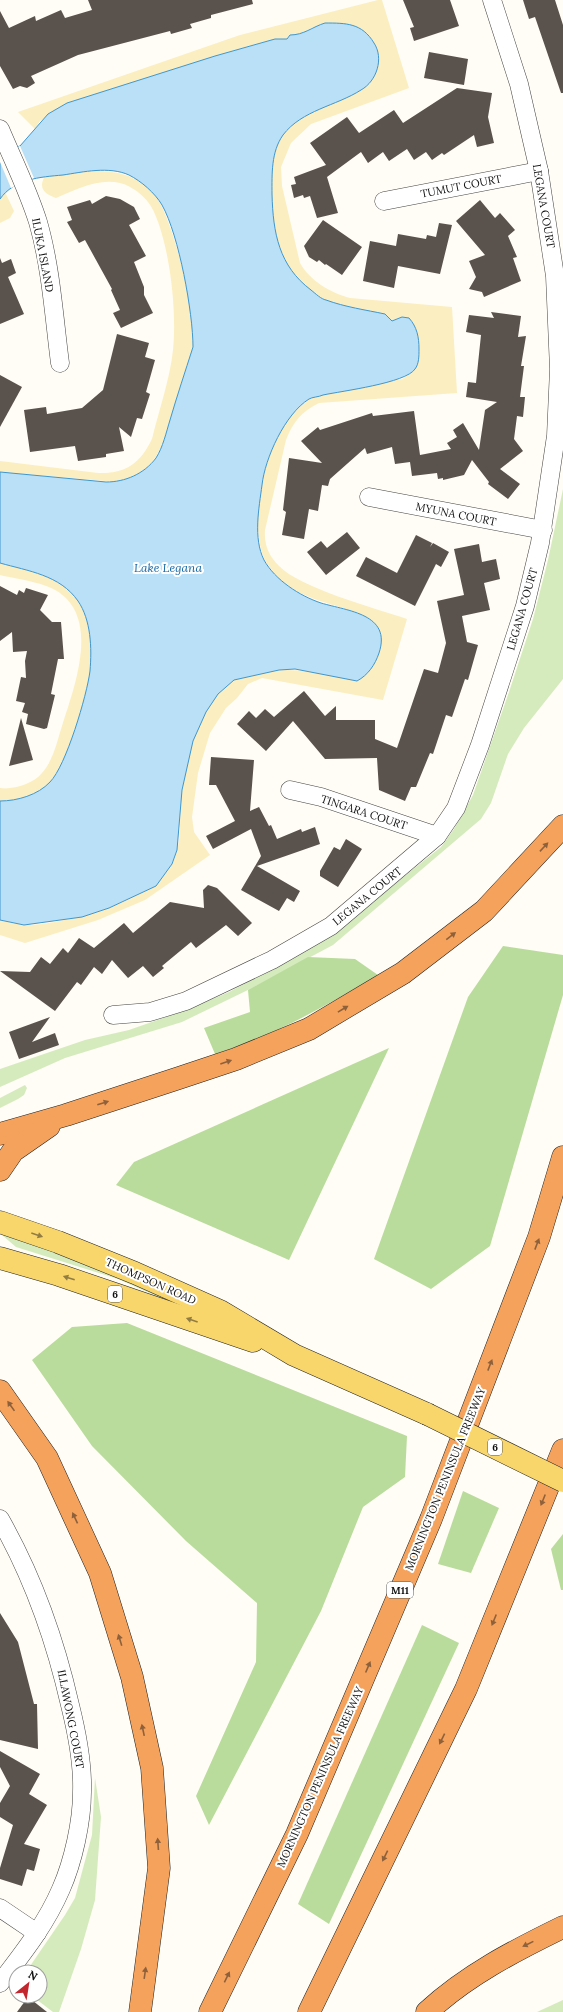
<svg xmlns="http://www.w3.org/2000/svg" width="563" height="2012" viewBox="0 0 563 2012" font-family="Lora,serif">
	<rect width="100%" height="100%" fill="#fffdf5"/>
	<g fill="#d5ebbd">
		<path d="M 563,489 L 563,679 L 524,728 L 508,754 L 491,803 L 481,819 L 333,945 L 250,989 L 182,1022 L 65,1058 L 0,1087 L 0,1069 L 85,1040 L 129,1030 L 186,1010 L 229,992 L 323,941 L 441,847 L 454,829 L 473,795 L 509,692 L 533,619 L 548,560 Z"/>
		<path d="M 25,1085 L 27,1088 L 24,1095 L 18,1099 L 0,1108 L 0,1098 Z"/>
		<path d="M 3,1232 L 121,1271 L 195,1313 L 118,1279 L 16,1247 L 2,1235 Z"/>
		<path d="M 95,1778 L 101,1817 L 95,1900 L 81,1949 L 59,2012 L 53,2012 L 32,1996 L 40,1996 L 40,1972 L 26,1972 L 65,1915 L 75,1898 L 92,1835 Z"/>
		<path d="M 563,2000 L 563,2012 L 537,2012 Z"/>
	</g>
	<g fill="#b9dc9c">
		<path d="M 503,946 L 563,955 L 563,995 L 490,1246 L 431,1289 L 374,1259 L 468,997 Z"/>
		<path d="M 308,957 L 355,959 L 378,975 C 326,1006 273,1036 215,1054 L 204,1028 L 250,1012 L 248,990 Z"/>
		<path d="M 389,1048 L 289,1260 L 116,1185 L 134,1162 Z"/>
		<path d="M 127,1323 L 407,1436 L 405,1477 L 363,1507 L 321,1611 L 209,1825 L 196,1796 L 256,1662 L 257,1603 L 186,1541 L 92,1446 L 32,1360 L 72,1327 Z"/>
		<path d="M 463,1491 L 499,1508 L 471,1573 L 438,1564 Z"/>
		<path d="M 563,1534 L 563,1590 L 561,1590 L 551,1549 Z"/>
		<path d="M 422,1625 L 459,1643 L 329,1924 L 298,1904 Z"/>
	</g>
	<g fill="#fbeec1">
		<path d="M 378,0 L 382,0 L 409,88 L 311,124 L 291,143 L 281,167 L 282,186 L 300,263 C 310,281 331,293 350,298 L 452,307 L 457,393 L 319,403 C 302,411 293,422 286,440 L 265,530 C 264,544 268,555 279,566 C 300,588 375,608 407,619 L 383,700 L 262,678 L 248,684 L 237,698 L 226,708 L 210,733 L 198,773 L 192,817 L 194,832 L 210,855 L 145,900 L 98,920 L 25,943 L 0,935 L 0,920 C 8,922 16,924 24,925 C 42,926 80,917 98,912 C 121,904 158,888 171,866 C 183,845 179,820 181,797 C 184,764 199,709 225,686 C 244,669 287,668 312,672 L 349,610 C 322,601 294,596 274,573 C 271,569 266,563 264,558 C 250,524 262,464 280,432 C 286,420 297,409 308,400 C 316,393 386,382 402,379 C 421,368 419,358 418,337 L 399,318 L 392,321 C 378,308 339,309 323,299 C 314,294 301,285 295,277 C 286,264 279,248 275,233 C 270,208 267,156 283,135 C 300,113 337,101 362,90 L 378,49 L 367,33 L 313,27 L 300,35 L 290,35 L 287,39 L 275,39 L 215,56 L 67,103 L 40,121 L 35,129 L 18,112 L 240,35 Z"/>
		<path d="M 95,171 C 117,171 135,175 151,190 C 173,212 196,315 193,346 C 191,358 185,370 182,381 C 176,400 166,444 155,458 C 146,471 132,478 117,482 L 0,472 L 0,461 L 98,473 C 125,474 140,464 152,439 C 159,410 170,379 173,350 C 177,311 170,247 154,212 C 149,199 133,186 120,183 C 98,178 76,190 56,198 C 44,194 38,188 45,176 Z"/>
		<path d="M 5,192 L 14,211 L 10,218 L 0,223 L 0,199 Z"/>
		<path d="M 0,563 C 28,571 60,575 78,601 C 91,620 92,648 90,671 C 87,695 66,766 50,782 C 38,795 17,801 0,801 L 0,788 C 13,790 33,784 42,773 C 53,761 57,742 62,726 C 73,691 97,629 66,598 C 50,582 20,580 0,575 Z"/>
	</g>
	<path fill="#b9e0f7" stroke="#3f96cf" d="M 325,23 C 346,23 362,23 374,43 C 384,58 377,81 361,90 C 336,106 302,110 283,135 C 271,152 272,174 272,194 C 273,233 279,266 311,290 C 316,294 321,299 326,300 C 345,307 366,310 385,314 L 392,321 L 402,317 L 409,318 C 417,327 419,337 419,349 C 419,356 419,364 415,369 C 406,383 342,391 323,395 C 319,397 312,397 309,399 C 285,414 265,458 262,485 C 259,508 253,538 264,560 C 275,580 300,596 321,603 C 348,611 392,614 379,653 C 375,665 368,675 357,681 L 295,669 L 279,670 L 234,680 L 218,694 L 206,712 L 193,741 L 182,790 L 177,850 L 172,864 L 156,886 L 109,908 L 82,917 L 24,925 L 0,920 L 0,801 C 17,801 38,795 50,782 C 66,766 87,695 90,671 C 92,648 91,620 78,601 C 60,575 28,571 0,563 L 0,472 L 106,482 C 125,482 144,474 156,458 C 163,447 166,433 170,420 C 177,396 185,372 193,347 C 193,313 179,235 162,205 C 155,193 141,181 129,175 C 109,166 83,172 63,175 C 40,177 14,179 0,199 L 0,153 L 20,146 L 48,114 L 67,103 L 215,56 L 275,39 L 287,39 L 290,35 C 304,35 312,27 325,23 Z"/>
	<path fill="#fffdf5" d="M 20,146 L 34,178 L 11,188 L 0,162 L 0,153 Z"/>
	<g fill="#5a524d">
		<path d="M 88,0 L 252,0 L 253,4 L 211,15 L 211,18 L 190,24 L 192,28 L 171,34 L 170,31 L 78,55 L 31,76 L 35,83 L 27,88 L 20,86 L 13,89 L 0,66 L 0,11 L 9,28 L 35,16 L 36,21 L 61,10 L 65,18 L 92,10 Z"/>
		<path d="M 403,0 L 450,0 L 459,26 L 414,41 L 410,28 L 414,27 Z"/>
		<path d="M 523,0 L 555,0 L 563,25 L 563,93 L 561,93 L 535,17 L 529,19 Z"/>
		<path d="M 429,52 L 468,59 L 464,85 L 424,78 Z"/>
		<path d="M 457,88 L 492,93 L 488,117 L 494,143 L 477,147 L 474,135 L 444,155 L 442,153 L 432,160 L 426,152 L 414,160 L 407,149 L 389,161 L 383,152 L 368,163 L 361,152 L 327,177 L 338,213 L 317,218 L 310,196 L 304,198 L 303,195 L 294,198 L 291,185 L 296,184 L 294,177 L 326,165 L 310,143 L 347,117 L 359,133 L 394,110 L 403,123 Z"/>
		<path d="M 106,196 L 120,199 L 134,207 L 140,219 L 129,225 L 146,256 L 134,262 L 144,287 L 144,295 L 153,313 L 121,328 L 113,313 L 120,310 L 111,290 L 112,289 L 85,240 L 79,243 L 67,222 L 72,220 L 67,207 L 90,200 L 92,204 Z"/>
		<path d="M 480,200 L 495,218 L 500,213 L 515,230 L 508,236 L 517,257 L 513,258 L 521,281 L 484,297 L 482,292 L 469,289 L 476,277 L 469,261 L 485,255 L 456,221 Z"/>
		<path d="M 323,220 L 362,247 L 342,275 L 326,264 L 325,265 L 319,260 L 317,262 L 309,257 L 304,246 Z"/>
		<path d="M 439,223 L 452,225 L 440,274 L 398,266 L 394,288 L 363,281 L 370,241 L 396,246 L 398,234 L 426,239 L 427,235 L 436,237 Z"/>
		<path d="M 0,258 L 2,263 L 11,259 L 16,273 L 8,277 L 24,314 L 0,324 Z"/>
		<path d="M 491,312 L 521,316 L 518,337 L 526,336 L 521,366 L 524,366 L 520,397 L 525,397 L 523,417 L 517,416 L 514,439 L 523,451 L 500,469 L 520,484 L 508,499 L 488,484 L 489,482 L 472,460 L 464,475 L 443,480 L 443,478 L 438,479 L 437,473 L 412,476 L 410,462 L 395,464 L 392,447 L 367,454 L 365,448 L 330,479 L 328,486 L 322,485 L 318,511 L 309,509 L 304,539 L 282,535 L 286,512 L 283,510 L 289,458 L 322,463 L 301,441 L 318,427 L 320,430 L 372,413 L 373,416 L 414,411 L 420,455 L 451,449 L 447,443 L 457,437 L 453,430 L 463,423 L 479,450 L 485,410 L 497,402 L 466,397 L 468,382 L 476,383 L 481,335 L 466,332 L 469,315 L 494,318 Z"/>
		<path d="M 117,334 L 149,343 L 145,357 L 155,360 L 146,392 L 150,394 L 142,419 L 137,418 L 131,437 L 119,427 L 124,451 L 106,454 L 106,457 L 78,461 L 75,446 L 30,452 L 24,410 L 46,407 L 47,414 L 82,408 L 103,390 Z"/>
		<path d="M 0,375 L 22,387 L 0,427 Z"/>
		<path d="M 347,532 L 360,548 L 326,575 L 307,552 L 321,541 L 327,548 Z"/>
		<path d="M 416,535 L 432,543 L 430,547 L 433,543 L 449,552 L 441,567 L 436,564 L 415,606 L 356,576 L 366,557 L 397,573 Z"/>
		<path d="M 479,544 L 482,562 L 496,559 L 500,579 L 484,583 L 490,610 L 462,616 L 467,642 L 478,645 L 468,680 L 465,679 L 452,717 L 446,715 L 433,754 L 430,753 L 416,787 L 411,787 L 405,801 L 379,790 L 377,758 L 325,759 L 293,721 L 266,751 L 237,724 L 249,711 L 256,718 L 265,709 L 274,717 L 304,691 L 325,716 L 336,706 L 336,720 L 375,720 L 375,739 L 397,748 L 424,669 L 438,673 L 446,643 L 437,601 L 464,595 L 454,549 Z"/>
		<path d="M 0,586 L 17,595 L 19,590 L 24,593 L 26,588 L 48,595 L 40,610 L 52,622 L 61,622 L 64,659 L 58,659 L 51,694 L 55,695 L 47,728 L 44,729 L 26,724 L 28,714 L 22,712 L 25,703 L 16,701 L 21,677 L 26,678 L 25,661 L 27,651 L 13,652 L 12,632 L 0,641 Z"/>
		<path d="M 21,718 L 33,760 L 9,766 Z"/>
		<path d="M 211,757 L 254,760 L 250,811 L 259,807 L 269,826 L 271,825 L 277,839 L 301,829 L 302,832 L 315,827 L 320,844 L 257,866 L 300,891 L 294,902 L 287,898 L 279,911 L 241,890 L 261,856 L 251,829 L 213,849 L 206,836 L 235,821 L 216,785 L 209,785 Z"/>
		<path d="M 346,839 L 362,849 L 338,887 L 320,876 L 320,871 L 334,847 L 340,850 Z"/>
		<path d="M 208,885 L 217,888 L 252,923 L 238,936 L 226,925 L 196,948 L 191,942 L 162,966 L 164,968 L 153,977 L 143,966 L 128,978 L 112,960 L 102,974 L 94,967 L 81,985 L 77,982 L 55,1011 L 0,971 L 30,972 L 41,957 L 50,964 L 63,948 L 68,953 L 79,938 L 94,948 L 124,923 L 133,933 L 170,902 L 204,908 L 203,890 Z"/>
		<path d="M 50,1017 L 32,1042 L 55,1033 L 59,1045 L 19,1059 L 9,1032 Z"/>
		<path d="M 0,1613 L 18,1642 L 34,1704 L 37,1704 L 38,1749 L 0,1740 Z"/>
		<path d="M 0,1751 L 40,1774 L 29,1794 L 47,1805 L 24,1844 L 40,1849 L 34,1871 L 27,1869 L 22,1886 L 0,1879 L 0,1868 L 13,1825 L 0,1817 L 0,1803 L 10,1786 L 0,1767 Z"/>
		<path d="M 28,1997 L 47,2012 L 17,2012 Z"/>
	</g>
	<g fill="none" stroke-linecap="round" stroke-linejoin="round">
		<defs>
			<g id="minor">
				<path d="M 0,129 C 13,160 28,190 38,222 C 51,267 54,317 60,363"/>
				<path d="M 384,201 L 539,171"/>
				<path d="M 369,497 L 543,530"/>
				<path d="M 290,790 L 321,797 L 437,836"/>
				<path d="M 113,1015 L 150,1012 L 186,1001 L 272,960 L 331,926 L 437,836 L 456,808 L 480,745 L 525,606 L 540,543 L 556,436 L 559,369 L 555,276 L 539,171 L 519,84 L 492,0"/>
				<path d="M 0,1519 C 33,1577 55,1639 70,1705 C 77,1733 83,1763 82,1792 C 82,1822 73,1862 61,1889 C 46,1924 23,1953 0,1983"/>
				<path d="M 0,1908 L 37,1933"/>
			</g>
			<g id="primary">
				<path d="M 0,1222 L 58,1242 L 135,1273 L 220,1311 L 294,1355 L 427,1414"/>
				<path d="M 0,1258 L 59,1275 L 253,1341"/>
			</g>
			<g id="motorway">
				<path d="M 0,1134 L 66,1115 L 179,1078 L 236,1059 L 309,1029 L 403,973 L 484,911 L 563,826"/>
				<path d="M 0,1170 L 13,1151 L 49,1126"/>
				<path d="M 0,1391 L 47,1458 L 100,1573 L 132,1677 L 152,1768 L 159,1868 L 140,2012"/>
				<path d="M 210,2012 L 297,1834 L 431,1519 L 539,1237 L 563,1157"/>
				<path d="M 309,2012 L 466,1689 L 563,1450"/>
				<path d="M 427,2012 C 467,1975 514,1951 563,1927"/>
			</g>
		</defs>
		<use href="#minor" stroke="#444" stroke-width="19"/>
		<use href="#primary" stroke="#222" stroke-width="23"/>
		<use href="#motorway" stroke="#222" stroke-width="23"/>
		<use href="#minor" stroke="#fff" stroke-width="18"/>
		<use href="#primary" stroke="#f9d66b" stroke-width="22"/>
		<use href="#motorway" stroke="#f5a25d" stroke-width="22"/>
		<defs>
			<path id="primary-bridge" d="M 427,1414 L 563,1481"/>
		</defs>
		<use href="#primary-bridge" stroke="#222" stroke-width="23" stroke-linecap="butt"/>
		<use href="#primary-bridge" stroke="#f9d66b" stroke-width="22"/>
	</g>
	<defs><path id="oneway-solid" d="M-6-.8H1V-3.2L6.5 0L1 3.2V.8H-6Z"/></defs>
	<g fill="#8e613b">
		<use href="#oneway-solid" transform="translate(544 847) rotate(-47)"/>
		<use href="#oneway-solid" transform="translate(451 936) rotate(-38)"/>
		<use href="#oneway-solid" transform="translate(343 1009) rotate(-31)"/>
		<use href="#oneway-solid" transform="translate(226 1062) rotate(-19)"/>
		<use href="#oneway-solid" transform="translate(103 1103) rotate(-18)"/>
		<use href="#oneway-solid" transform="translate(537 1244) rotate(-69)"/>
		<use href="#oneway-solid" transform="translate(490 1365) rotate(-69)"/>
		<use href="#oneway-solid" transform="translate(11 1406) rotate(-125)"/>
		<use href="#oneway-solid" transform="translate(543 1500) rotate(112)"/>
		<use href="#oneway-solid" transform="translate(75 1518) rotate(-115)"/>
		<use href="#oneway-solid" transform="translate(494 1620) rotate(112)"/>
		<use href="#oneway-solid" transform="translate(120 1640) rotate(-107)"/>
		<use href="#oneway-solid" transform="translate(368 1667) rotate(-67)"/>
		<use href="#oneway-solid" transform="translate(143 1730) rotate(-102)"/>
		<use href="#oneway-solid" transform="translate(442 1739) rotate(116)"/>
		<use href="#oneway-solid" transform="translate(158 1844) rotate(-94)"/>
		<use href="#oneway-solid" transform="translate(385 1856) rotate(116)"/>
		<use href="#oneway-solid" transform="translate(528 1944) rotate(154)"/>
		<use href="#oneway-solid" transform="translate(145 1973) rotate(-82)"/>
		<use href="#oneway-solid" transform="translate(227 1977) rotate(-64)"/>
	</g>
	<g fill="#917d42">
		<use href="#oneway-solid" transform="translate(37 1235) rotate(19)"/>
		<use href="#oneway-solid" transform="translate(69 1278) rotate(-162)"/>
		<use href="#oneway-solid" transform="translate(192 1320) rotate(-161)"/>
	</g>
	<g text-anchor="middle" stroke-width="4" stroke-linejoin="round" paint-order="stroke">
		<g fill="#fff" stroke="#585858" stroke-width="1">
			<rect x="108" y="1286" width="14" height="16" rx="3"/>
			<rect x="488" y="1439" width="14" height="16" rx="3"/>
			<rect x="387" y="1582" width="26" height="16" rx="3"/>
		</g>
		<g font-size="10" font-weight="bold" fill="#111">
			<text x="115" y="1298">6</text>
			<text x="495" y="1451">6</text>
			<text x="400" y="1594">M11</text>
		</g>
		<g font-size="11" fill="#111" stroke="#fff">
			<text transform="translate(461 186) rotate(-11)" y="4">TUMUT COURT</text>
			<text transform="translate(544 206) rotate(80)" y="4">LEGANA COURT</text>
			<text transform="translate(43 255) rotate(79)" y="4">ILUKA ISLAND</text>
			<text transform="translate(456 514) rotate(11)" y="4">MYUNA COURT</text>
			<text transform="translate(522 609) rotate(-74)" y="4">LEGANA COURT</text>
			<text transform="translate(364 812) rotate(18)" y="4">TINGARA COURT</text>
			<text transform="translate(367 896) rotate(-39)" y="4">LEGANA COURT</text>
			<text transform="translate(151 1281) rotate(24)" y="4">THOMPSON ROAD</text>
			<text transform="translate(445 1479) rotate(-68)" y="4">MORNINGTON PENINSULA FREEWAY</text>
			<text transform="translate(71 1719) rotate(79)" y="4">ILLAWONG COURT</text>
			<text transform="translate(320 1777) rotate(-66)" y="4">MORNINGTON PENINSULA FREEWAY</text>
		</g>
		<g font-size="12" font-style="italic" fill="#1768a6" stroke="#fff">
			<text x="168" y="572">Lake Legana</text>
		</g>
	</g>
	<g transform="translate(28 1984) rotate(30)"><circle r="19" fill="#ffffff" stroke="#a0a0a0"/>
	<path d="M0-3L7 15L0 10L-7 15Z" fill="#c4262e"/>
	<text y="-6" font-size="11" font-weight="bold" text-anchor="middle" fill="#111111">N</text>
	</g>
</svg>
